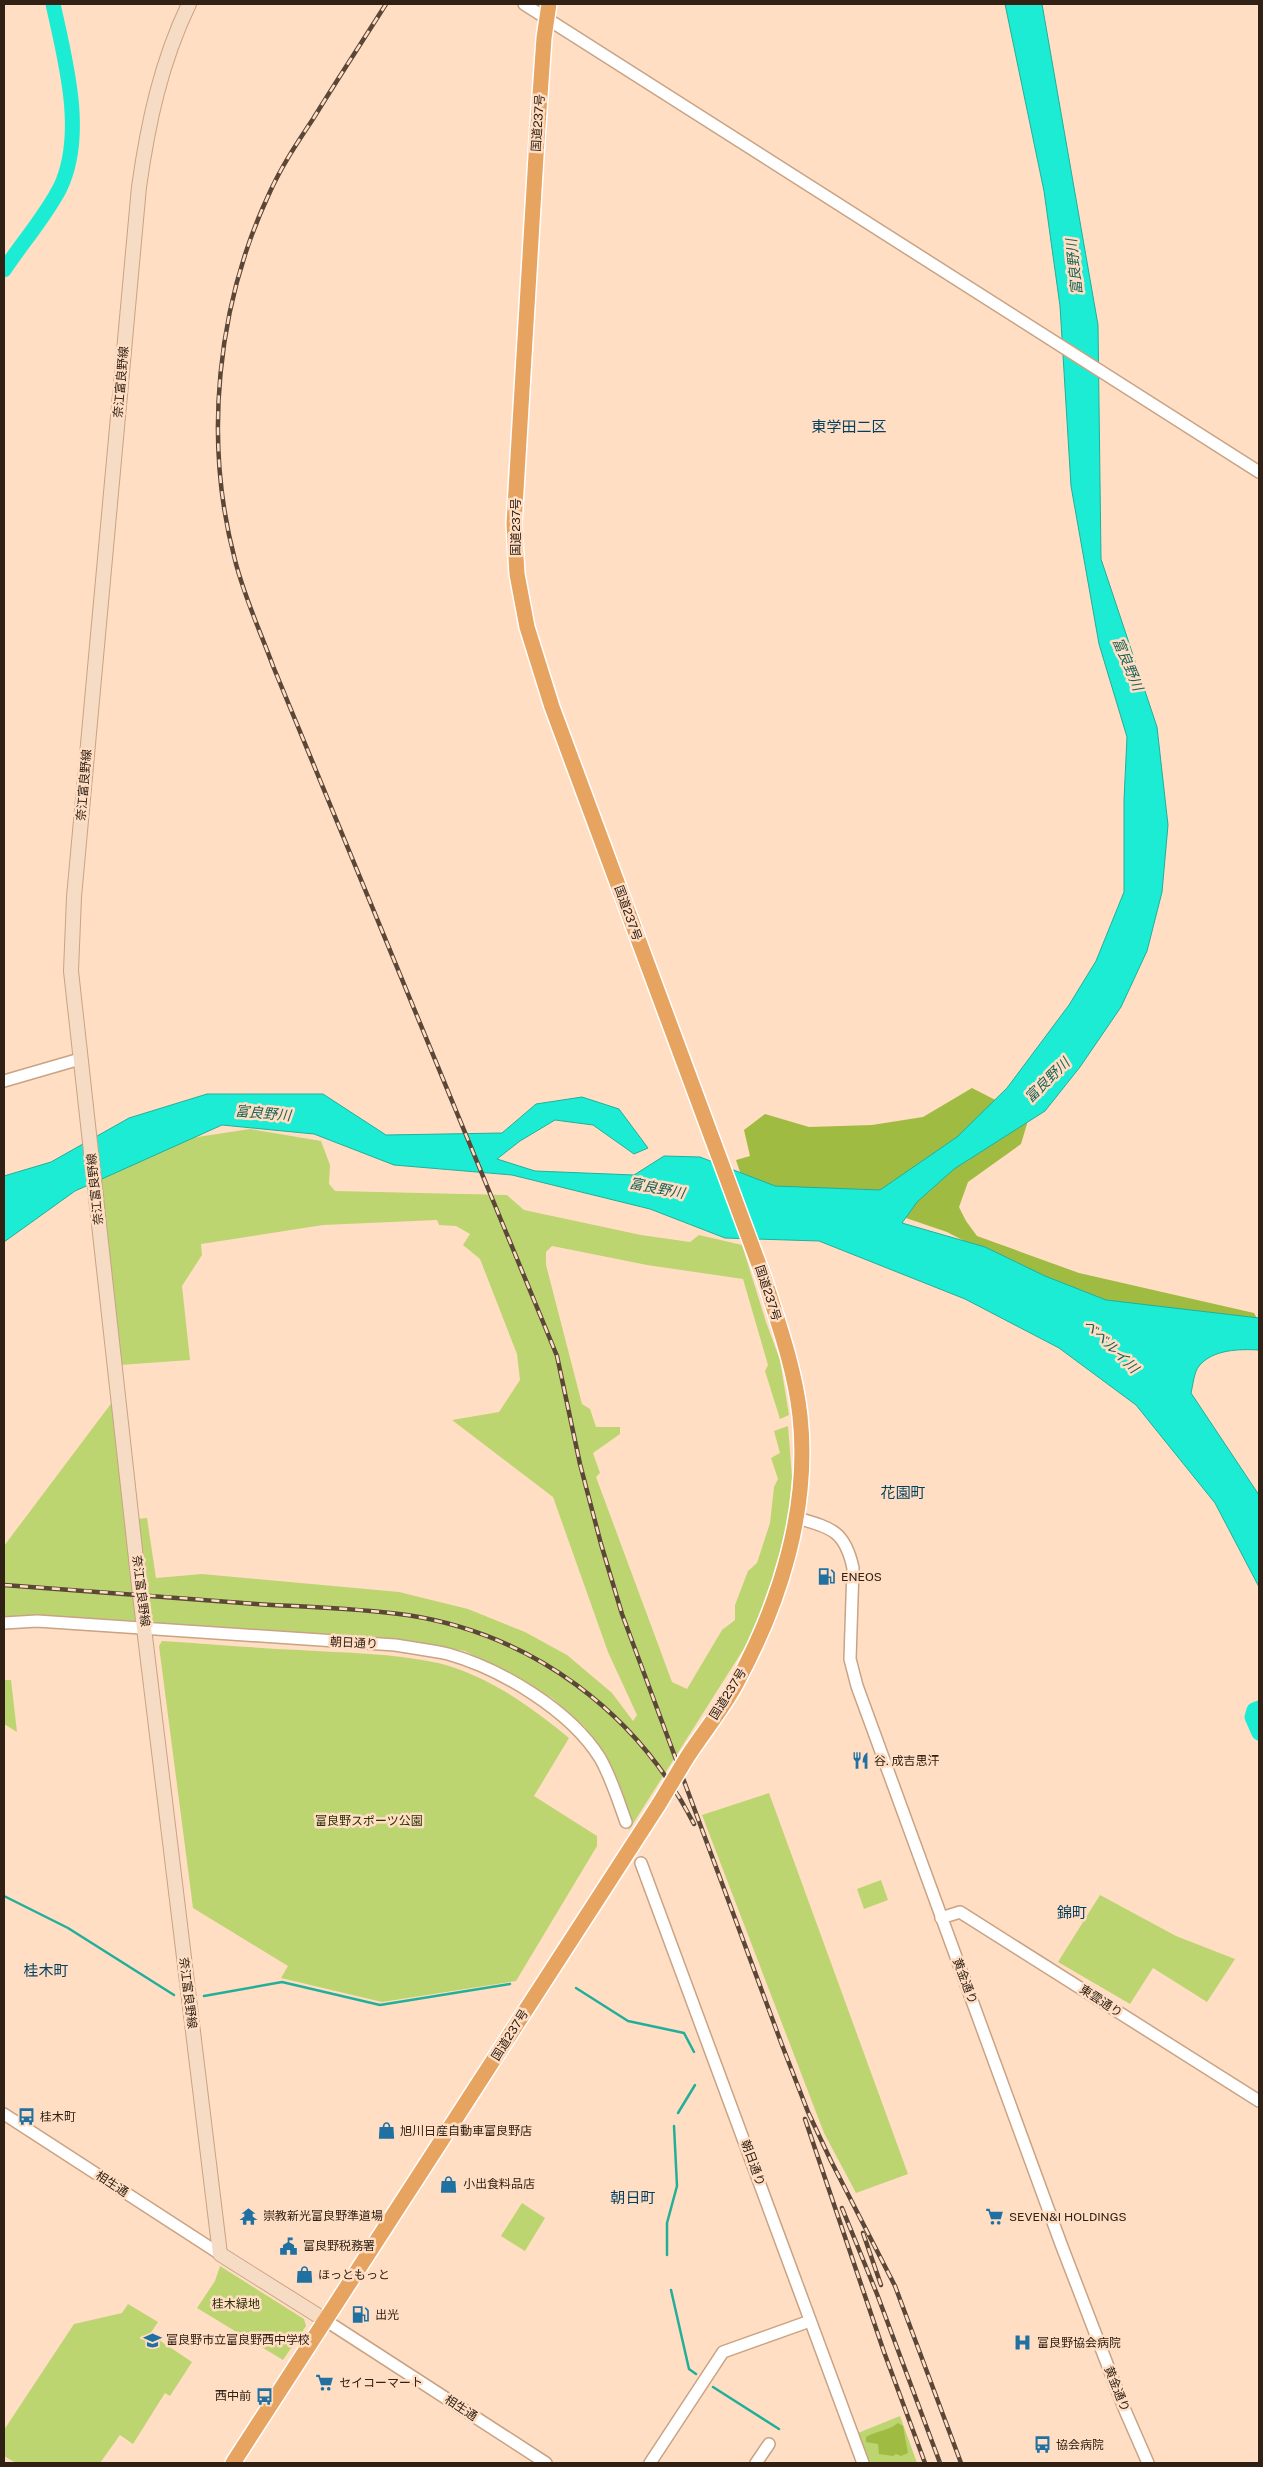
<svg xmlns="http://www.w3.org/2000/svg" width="1263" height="2467" viewBox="0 0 1263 2467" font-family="'Public Sans','Noto Sans JP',sans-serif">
	<rect width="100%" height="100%" fill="#ffdec4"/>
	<g fill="#bcd571">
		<path d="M 250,1129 L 321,1141 L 330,1165 L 329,1184 L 335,1191 L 507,1195 L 524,1210 L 641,1235 L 690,1242 L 699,1235 L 742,1245 L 766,1322 L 780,1360 L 789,1415 L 780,1419 L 765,1371 L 768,1365 L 743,1279 L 647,1265 L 552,1246 L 546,1252 L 546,1265 L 582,1404 L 590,1409 L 596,1427 L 620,1427 L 620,1434 L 593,1453 L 600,1473 L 596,1477 L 672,1682 L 687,1689 L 722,1630 L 735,1620 L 735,1605 L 748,1571 L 757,1563 L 770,1523 L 774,1487 L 778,1479 L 771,1458 L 780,1453 L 774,1431 L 788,1426 L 792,1477 L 788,1521 L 762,1620 L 629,1830 L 603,1756 L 585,1727 L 552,1698 L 465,1651 L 398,1639 L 151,1625 L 137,1519 L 147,1518 L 156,1578 L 202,1574 L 399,1592 L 468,1609 L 525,1632 L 567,1655 L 612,1693 L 633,1721 L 637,1715 L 608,1652 L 553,1497 L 452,1420 L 499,1412 L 520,1380 L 517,1354 L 480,1259 L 463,1245 L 470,1234 L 456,1226 L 439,1225 L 437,1220 L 323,1225 L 201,1244 L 202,1255 L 182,1286 L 190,1360 L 120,1365 L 99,1172 L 178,1140 Z"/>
		<path d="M 113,1401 L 138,1624 L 4,1619 L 4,1546 Z"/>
		<path d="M 162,1641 C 208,1644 253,1648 299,1650 C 345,1653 393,1653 438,1663 C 487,1675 532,1707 569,1738 L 534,1796 L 597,1836 L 597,1846 L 516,1981 L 382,2002 L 281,1978 L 288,1966 L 193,1908 L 159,1646 Z"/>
		<path d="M 4,1680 L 11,1680 L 17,1732 L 4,1724 Z"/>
		<path d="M 769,1793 L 908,2174 L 856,2193 L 824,2133 L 702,1815 Z"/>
		<path d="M 881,1880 L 888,1900 L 864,1909 L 857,1889 Z"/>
		<path d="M 1100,1895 L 1176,1936 L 1235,1959 L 1207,2002 L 1153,1968 L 1130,2004 L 1058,1962 Z"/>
		<path d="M 522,2203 L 545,2218 L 525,2251 L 501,2236 Z"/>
		<path d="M 220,2266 L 304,2319 L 306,2326 L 283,2360 L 197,2308 L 215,2281 Z"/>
		<path d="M 128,2304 L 158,2322 L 150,2334 L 192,2362 L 170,2396 L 165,2393 L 133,2444 L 120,2435 L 100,2463 L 16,2463 L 4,2456 L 4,2430 L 74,2324 L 122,2313 Z"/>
		<path d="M 900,2416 L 917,2463 L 869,2463 L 858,2433 Z"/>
	</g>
	<g fill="#a0bb41">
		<path d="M 972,1088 L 1029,1117 L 1021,1144 L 968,1182 L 959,1207 L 966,1221 L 977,1236 L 1079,1273 L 1254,1313 L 1259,1322 L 1128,1316 L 1051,1286 L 947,1232 L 903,1217 L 754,1182 L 740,1172 L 736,1160 L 750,1156 L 744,1130 L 765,1114 L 809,1127 L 872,1125 L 923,1117 Z"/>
		<path d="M 898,2423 L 903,2426 L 908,2453 L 901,2456 L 896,2454 L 893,2456 L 879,2454 L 878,2444 L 866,2442 L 866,2437 C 878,2430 886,2432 898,2423 Z"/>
	</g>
	<path fill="#1cecd3" stroke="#22af9a" d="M 1005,4 L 1042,4 L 1098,325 L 1101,559 L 1157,727 L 1168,825 L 1162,892 L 1147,951 L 1121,1007 L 1080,1067 L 1045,1111 L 954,1169 L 917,1202 L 902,1223 L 985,1247 L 1045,1276 L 1106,1300 L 1259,1318 L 1259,1350 C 1240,1349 1213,1349 1199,1366 C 1194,1372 1193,1385 1191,1393 L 1259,1495 L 1259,1587 L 1215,1503 L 1136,1405 L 1059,1348 L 965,1299 L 819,1241 L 725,1238 L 650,1209 L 512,1175 L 394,1165 L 314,1134 L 222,1125 L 75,1191 L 4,1242 L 4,1176 L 51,1162 L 129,1118 L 207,1094 L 323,1094 L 386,1135 L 502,1133 L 536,1104 L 582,1097 L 619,1109 L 648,1148 L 634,1154 L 593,1125 L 555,1120 L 520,1141 L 497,1159 L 535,1171 L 634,1175 L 664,1156 L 700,1157 L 775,1186 L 880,1190 L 957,1137 L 1007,1088 L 1069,1005 L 1096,961 L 1124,892 L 1124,800 L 1127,737 L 1099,644 L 1071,486 L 1060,306 L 1044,191 Z"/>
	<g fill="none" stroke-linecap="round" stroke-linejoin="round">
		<g stroke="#22af9a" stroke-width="2.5">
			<path d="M 4,1896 L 68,1928 L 174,1995"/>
			<path d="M 576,1988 L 628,2021 L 684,2033 L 694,2052"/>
			<path d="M 204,1996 L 282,1982 L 380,2005 L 510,1984"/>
			<path d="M 678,2113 L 695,2085"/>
			<path d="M 667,2255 L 667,2223 L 677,2186 L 674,2126"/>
			<path d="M 671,2290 L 689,2369 L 696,2374"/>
			<path d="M 713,2387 L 779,2429"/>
		</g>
		<g stroke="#1cecd3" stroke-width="15">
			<path d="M 4,270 C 22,243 45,217 60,188 C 86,134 65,59 53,4"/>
			<path d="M 1259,1708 L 1254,1710 L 1252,1717 L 1259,1733"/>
		</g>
		<defs>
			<g id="tertiary">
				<path d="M 524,4 L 1259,472"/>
				<path d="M 4,1081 L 80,1059"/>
				<path d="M 797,1518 C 832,1528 845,1531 853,1568 L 850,1659 L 857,1686 L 1061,2244 L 1124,2408 L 1148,2463"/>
				<path d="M 4,1623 L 37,1621 L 395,1645 C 412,1648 431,1650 448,1654 C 501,1669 570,1710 600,1758 C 611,1777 618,1800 626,1822"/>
				<path d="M 641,1863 L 863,2463"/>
				<path d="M 941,1918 L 960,1912 L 1259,2101"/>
				<path d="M 4,2114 L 220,2254"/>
				<path d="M 325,2320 L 546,2463"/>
				<path d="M 650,2463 L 723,2352 L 810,2321"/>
				<path d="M 756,2463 L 769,2444"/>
			</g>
			<path id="secondary" d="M 189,4 C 161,62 148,123 139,187 L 74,897 L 71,971 L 140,1595 L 220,2254 L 325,2320"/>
			<g id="trunk">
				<path d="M 549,4 L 544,38 L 537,139 L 514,524 L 517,574 L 527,627 L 552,707 L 765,1281 C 779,1325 795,1370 800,1416 C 810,1509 780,1603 736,1684 C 722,1710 702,1734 686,1759"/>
				<path d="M 233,2463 L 659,1804"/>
			</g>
		</defs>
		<use href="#tertiary" stroke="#c9a383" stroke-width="14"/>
		<use href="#secondary" stroke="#c9a383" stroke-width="16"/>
		<use href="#trunk" stroke="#fff" stroke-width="18"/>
		<use href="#tertiary" stroke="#fff" stroke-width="11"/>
		<use href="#secondary" stroke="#f6dcc4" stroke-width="14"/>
		<use href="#trunk" stroke="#e7a360" stroke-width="15"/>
		<defs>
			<g id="rail">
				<path d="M 386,4 C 362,42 337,80 313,119 C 297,143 281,167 269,194 C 217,305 203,440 235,560 C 244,596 260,631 273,666 L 557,1356 L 580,1464 L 601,1544 L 622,1614 L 782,2045 L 808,2112 L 831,2161 L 895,2286 L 961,2463"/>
				<path d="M 4,1585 C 88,1591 172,1597 256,1604 C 306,1607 357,1608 407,1615 C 532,1634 637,1712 694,1824"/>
				<path d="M 805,2119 L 884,2352 L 925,2463"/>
				<path d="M 842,2208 L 877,2294 L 940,2463"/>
				<path d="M 863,2233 L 881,2285"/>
			</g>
		</defs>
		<use href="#rail" stroke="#5a4738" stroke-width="4.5"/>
		<use href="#rail" stroke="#ffdec4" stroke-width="2.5" stroke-dasharray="8" stroke-linecap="butt"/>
		<defs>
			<path id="trunk-bridge" d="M 659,1804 L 686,1759"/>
		</defs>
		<use href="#trunk-bridge" stroke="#fff" stroke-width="18" stroke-linecap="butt"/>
		<use href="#trunk-bridge" stroke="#e7a360" stroke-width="15"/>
	</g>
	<defs>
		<symbol id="fuel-bare" viewBox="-9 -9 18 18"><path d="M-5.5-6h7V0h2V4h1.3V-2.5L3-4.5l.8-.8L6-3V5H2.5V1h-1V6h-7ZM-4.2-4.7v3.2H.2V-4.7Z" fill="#2071a2" stroke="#ffdec4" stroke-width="2.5" paint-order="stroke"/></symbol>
		<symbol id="restaurant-bare" viewBox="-9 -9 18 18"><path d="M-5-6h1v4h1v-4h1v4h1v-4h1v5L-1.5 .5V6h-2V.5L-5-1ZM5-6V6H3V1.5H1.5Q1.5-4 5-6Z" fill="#2071a2" stroke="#ffdec4" stroke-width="2.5" paint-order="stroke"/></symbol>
		<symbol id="bus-bare" viewBox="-9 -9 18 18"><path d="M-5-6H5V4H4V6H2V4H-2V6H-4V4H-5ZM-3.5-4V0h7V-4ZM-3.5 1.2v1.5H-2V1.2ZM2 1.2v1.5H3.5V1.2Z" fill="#2071a2" stroke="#ffdec4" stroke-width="2.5" paint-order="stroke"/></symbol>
		<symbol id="shop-bare" viewBox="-9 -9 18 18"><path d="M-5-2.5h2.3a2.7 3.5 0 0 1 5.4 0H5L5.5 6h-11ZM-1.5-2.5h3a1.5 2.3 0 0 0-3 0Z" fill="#2071a2" stroke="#ffdec4" stroke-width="2.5" paint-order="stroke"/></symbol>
		<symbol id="temple-bare" viewBox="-9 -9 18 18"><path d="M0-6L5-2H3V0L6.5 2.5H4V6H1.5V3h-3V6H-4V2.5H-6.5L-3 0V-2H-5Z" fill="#2071a2" stroke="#ffdec4" stroke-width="2.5" paint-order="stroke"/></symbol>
		<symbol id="supermarket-bare" viewBox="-9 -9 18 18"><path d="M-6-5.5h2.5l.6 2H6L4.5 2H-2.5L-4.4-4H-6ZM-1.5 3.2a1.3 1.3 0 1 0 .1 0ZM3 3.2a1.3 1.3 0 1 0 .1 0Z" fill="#2071a2" stroke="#ffdec4" stroke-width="2.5" paint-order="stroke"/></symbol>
		<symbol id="civic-bare" viewBox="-9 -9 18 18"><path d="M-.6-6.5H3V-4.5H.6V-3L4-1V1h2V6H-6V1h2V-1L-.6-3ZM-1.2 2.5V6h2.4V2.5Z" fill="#2071a2" stroke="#ffdec4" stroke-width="2.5" paint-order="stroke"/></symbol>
		<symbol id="school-bare" viewBox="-9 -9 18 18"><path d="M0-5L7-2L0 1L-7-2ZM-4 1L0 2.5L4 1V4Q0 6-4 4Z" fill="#2071a2" stroke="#ffdec4" stroke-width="2.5" paint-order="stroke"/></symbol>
		<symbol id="hospital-bare" viewBox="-9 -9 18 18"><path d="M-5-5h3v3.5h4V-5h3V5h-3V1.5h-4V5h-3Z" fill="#2071a2" stroke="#ffdec4" stroke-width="2.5" paint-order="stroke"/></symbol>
	</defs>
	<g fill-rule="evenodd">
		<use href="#fuel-bare" x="814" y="1564" width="25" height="25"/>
		<use href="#restaurant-bare" x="848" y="1748" width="25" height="25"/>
		<use href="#bus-bare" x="14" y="2104" width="25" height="25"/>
		<use href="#shop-bare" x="374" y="2118" width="25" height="25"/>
		<use href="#shop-bare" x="436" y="2172" width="25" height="25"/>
		<use href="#temple-bare" x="236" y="2204" width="25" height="25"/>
		<use href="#supermarket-bare" x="982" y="2204" width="25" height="25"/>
		<use href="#civic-bare" x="276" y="2234" width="25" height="25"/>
		<use href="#shop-bare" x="292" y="2262" width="25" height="25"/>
		<use href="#fuel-bare" x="348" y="2302" width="25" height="25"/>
		<use href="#school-bare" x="140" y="2328" width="25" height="25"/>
		<use href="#hospital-bare" x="1010" y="2330" width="25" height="25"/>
		<use href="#supermarket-bare" x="312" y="2370" width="25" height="25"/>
		<use href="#bus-bare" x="252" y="2384" width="25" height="25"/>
		<use href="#bus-bare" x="1030" y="2432" width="25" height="25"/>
	</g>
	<g text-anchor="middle" stroke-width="5" stroke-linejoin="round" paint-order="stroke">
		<g font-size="12" fill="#302114" stroke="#ffdec4">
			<text transform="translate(538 123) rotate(-86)" y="4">国道237号</text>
			<text transform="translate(121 382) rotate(-85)" y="4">奈江富良野線</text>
			<text transform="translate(516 527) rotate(-90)" y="4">国道237号</text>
			<text transform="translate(84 785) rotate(-85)" y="4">奈江富良野線</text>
			<text transform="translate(628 913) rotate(70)" y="4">国道237号</text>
			<text transform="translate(95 1189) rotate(-96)" y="4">奈江富良野線</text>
			<text transform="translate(768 1293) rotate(72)" y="4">国道237号</text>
			<text transform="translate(141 1591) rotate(83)" y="4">奈江富良野線</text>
			<text transform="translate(354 1643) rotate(3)" y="4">朝日通り</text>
			<text transform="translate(728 1694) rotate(-58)" y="4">国道237号</text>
			<text transform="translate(965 1981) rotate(69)" y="4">黄金通り</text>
			<text transform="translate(188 1993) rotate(83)" y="4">奈江富良野線</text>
			<text transform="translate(1101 2001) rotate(33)" y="4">東雲通り</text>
			<text transform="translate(510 2035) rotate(-58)" y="4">国道237号</text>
			<text transform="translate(753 2163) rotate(70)" y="4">朝日通り</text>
			<text transform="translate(112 2184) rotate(33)" y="4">相生通</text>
			<text transform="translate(1117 2389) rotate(68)" y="4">黄金通り</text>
			<text transform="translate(461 2408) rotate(33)" y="4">相生通</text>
		</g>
		<g font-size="12" fill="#302114" stroke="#ffdec4" text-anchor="start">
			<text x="841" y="1581">ENEOS</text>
			<text x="874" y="1765">谷. 成吉思汗</text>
			<text x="40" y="2121">桂木町</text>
			<text x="400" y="2135">旭川日産自動車富良野店</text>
			<text x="463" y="2188">小出食料品店</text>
			<text x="263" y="2220">崇教新光富良野準道場</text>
			<text x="1009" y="2221">SEVEN&amp;I HOLDINGS</text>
			<text x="303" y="2250">富良野税務署</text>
			<text x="318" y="2279">ほっともっと</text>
			<text x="375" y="2319">出光</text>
			<text x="166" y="2344">富良野市立富良野西中学校</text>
			<text x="1037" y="2347">富良野協会病院</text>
			<text x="339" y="2387">セイコーマート</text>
			<text x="251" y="2400" text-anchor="end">西中前</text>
			<text x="1056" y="2449">協会病院</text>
		</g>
		<g font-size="12" fill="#263000" stroke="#ffdec4">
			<text x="369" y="1825">富良野スポーツ公園</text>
			<text x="236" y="2308">桂木緑地</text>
		</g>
		<g font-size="14" font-style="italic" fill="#1b6359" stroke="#ffdec4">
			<text transform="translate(1074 267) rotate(-96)" y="5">富良野川</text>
			<text transform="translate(1128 664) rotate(67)" y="5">富良野川</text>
			<text transform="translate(1047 1080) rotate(-45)" y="5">富良野川</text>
			<text transform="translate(263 1113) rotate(5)" y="5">富良野川</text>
			<text transform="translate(657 1188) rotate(11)" y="5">富良野川</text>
			<text transform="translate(1111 1346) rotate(44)" y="5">ベベルイ川</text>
		</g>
		<g font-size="15" fill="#023e5f" stroke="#ffdec4">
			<text x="849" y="432">東学田二区</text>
			<text x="903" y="1498">花園町</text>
			<text x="1072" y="1918">錦町</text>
			<text x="46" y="1976">桂木町</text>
			<text x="633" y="2203">朝日町</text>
		</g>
	</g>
	<rect width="1263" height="2467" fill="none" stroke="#302114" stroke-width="10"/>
</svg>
